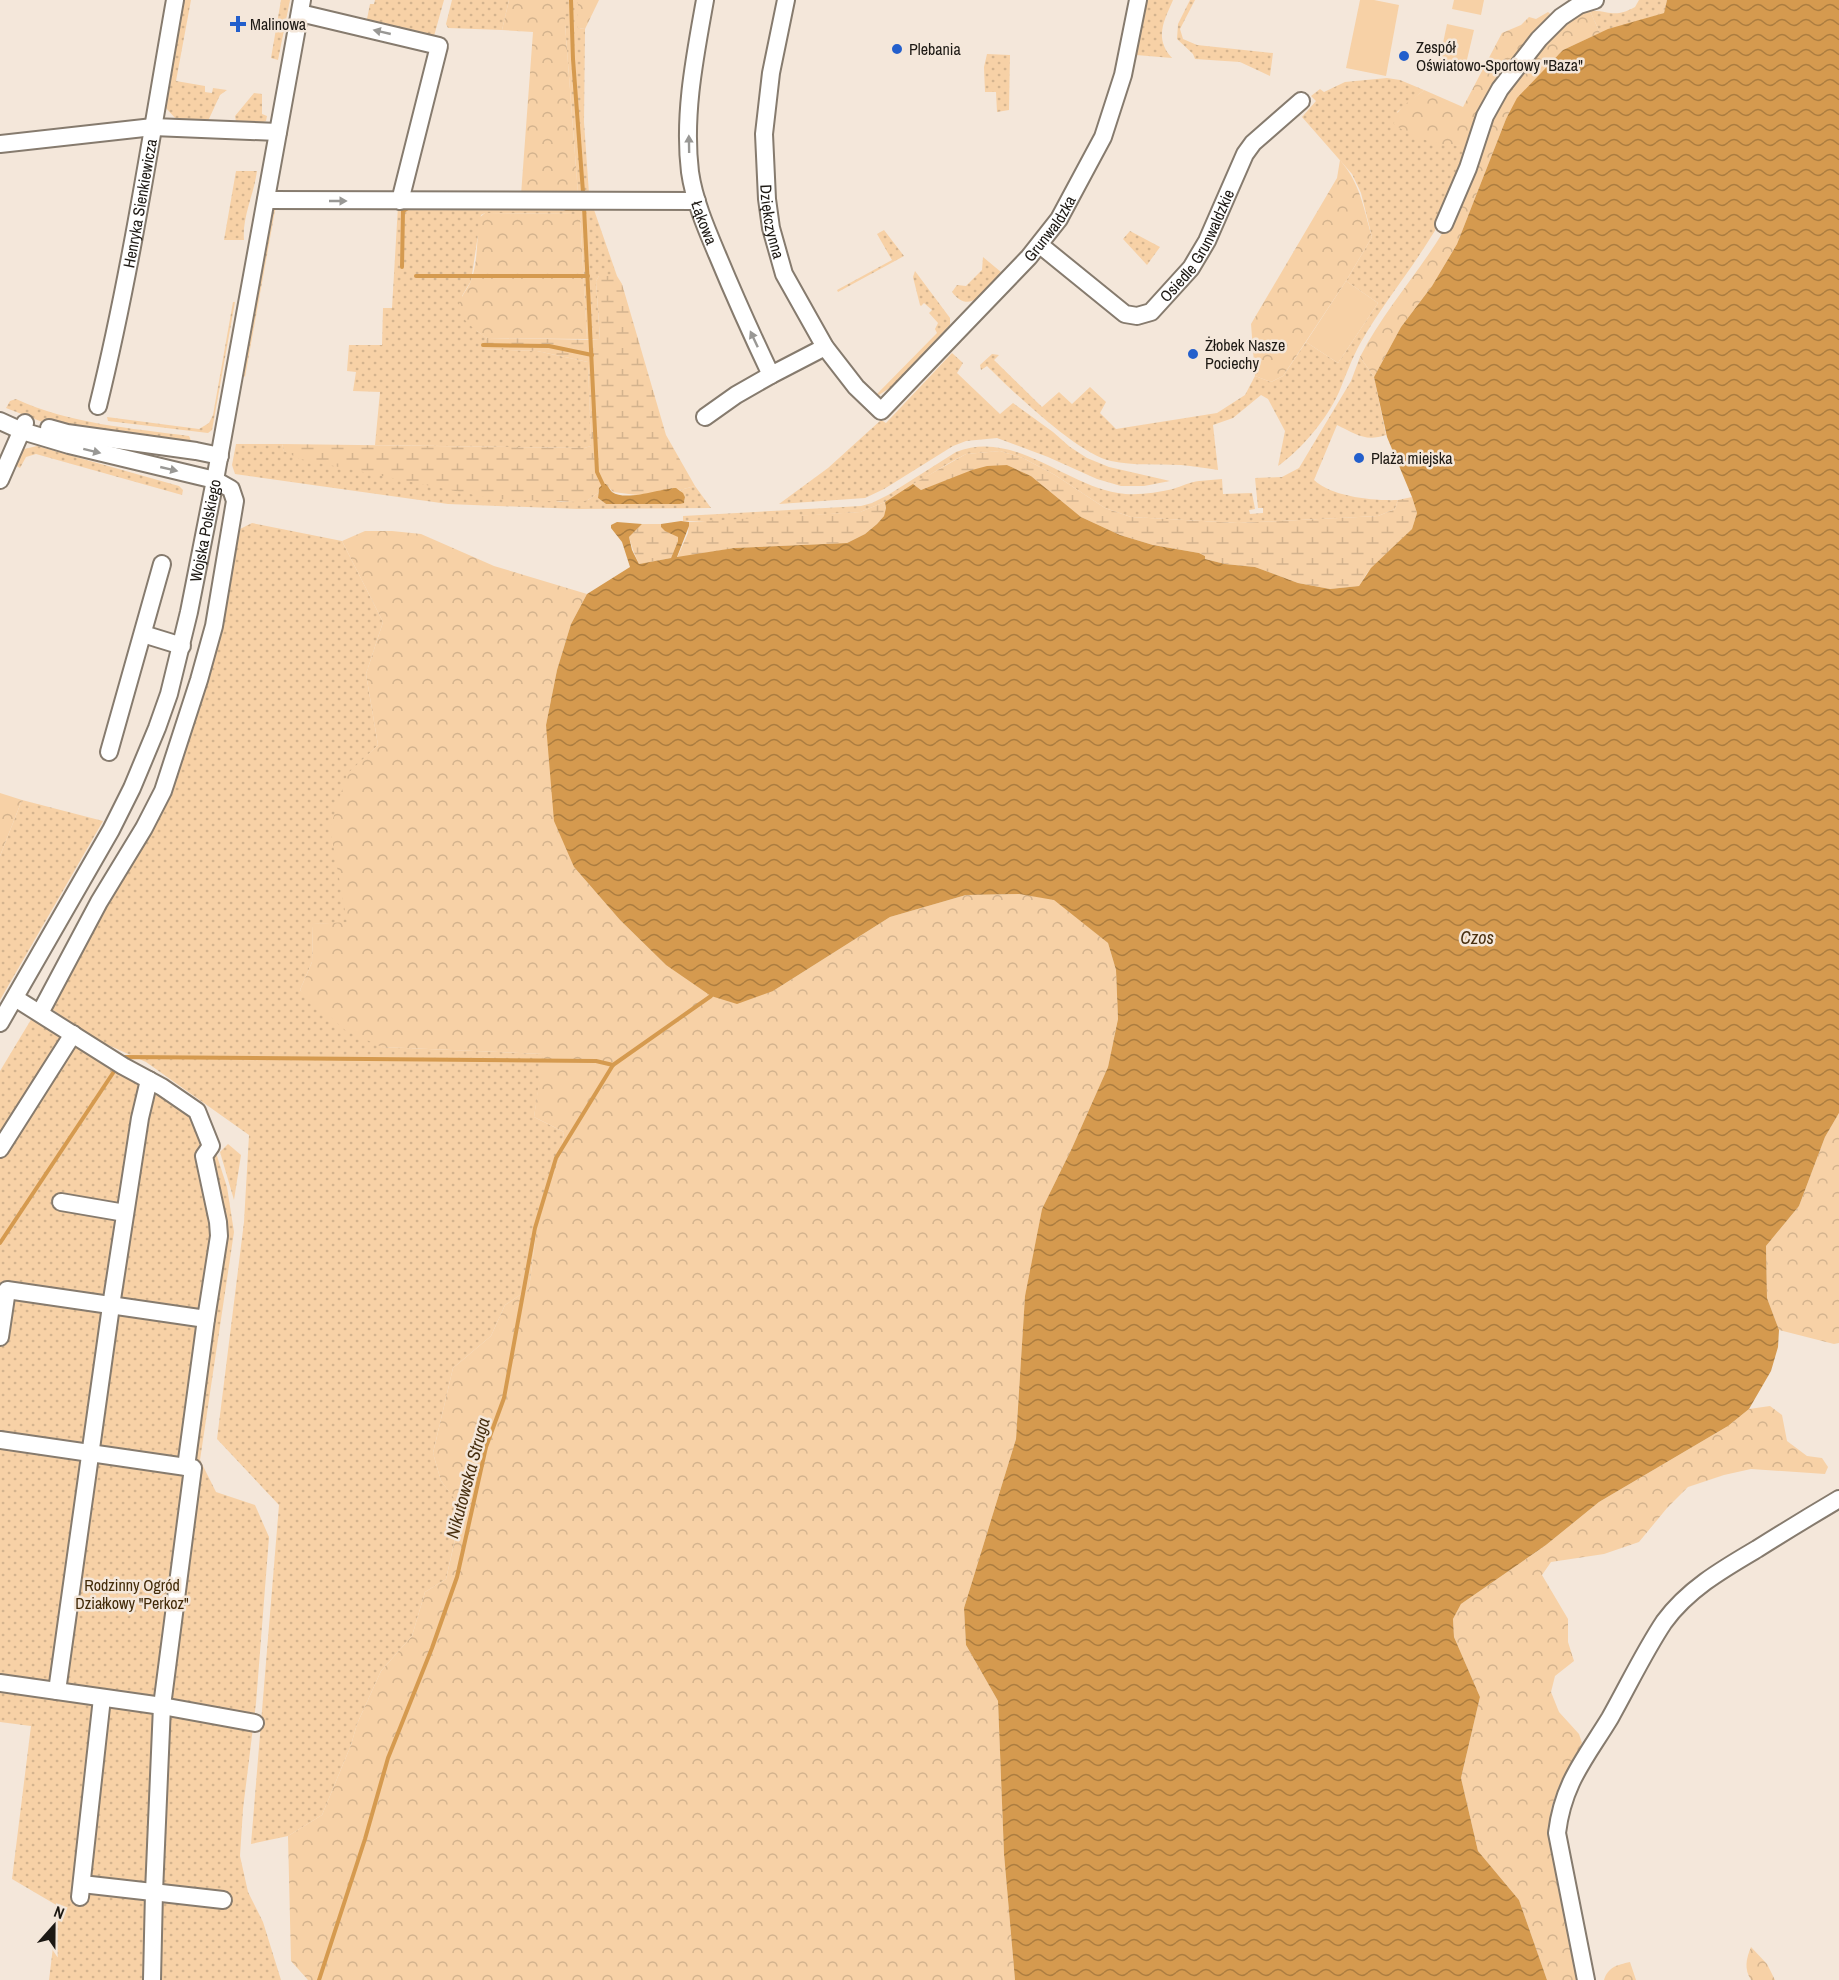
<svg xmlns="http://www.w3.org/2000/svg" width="1839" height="1980" viewBox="0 0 1839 1980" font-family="'Archivo Narrow',sans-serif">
	<defs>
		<pattern id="green-dots" width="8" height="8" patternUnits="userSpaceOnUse" patternTransform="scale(1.5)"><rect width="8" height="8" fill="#f7d1a6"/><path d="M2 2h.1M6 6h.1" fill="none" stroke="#d3b38e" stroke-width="1.8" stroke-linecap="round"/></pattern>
		<pattern id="forest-crowns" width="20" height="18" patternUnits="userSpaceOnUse" patternTransform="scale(1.5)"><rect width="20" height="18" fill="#f7d1a6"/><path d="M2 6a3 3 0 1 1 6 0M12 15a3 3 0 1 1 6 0" fill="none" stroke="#d3b38e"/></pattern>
		<pattern id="wetland-marsh" width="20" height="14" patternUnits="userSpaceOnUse" patternTransform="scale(1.5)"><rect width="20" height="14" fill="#f7d1a6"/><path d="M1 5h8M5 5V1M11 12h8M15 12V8" fill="none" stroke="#d3b38e"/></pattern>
		<pattern id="water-waves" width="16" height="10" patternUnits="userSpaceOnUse" patternTransform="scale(1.5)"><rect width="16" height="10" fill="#d59a4f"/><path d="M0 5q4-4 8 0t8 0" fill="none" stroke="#ac7d40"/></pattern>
	</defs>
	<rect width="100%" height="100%" fill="#f4e7da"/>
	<g fill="url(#green-dots)">
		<path d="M 180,0 L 191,0 L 176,81 L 205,86 L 205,92 L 212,93 L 213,88 L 227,90 L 220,95 L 208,121 L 176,119 L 165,107 Z"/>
		<path d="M 281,0 L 290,0 L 278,60 L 271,58 Z"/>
		<path d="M 375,0 L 444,0 L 434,36 L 428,39 L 366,24 L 370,4 L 374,4 Z"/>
		<path d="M 452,0 L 509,0 L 502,30 L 448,28 L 446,24 Z"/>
		<path d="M 565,0 L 578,0 L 578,28 L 585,29 L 584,122 L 589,194 L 578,194 L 565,24 Z"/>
		<path d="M 1147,0 L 1173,0 C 1164,21 1154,38 1172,58 L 1136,55 Z"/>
		<path d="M 1190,0 L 1195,0 L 1180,29 L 1183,39 L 1197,45 L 1273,53 L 1270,76 L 1240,62 L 1195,59 L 1193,54 L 1177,39 L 1178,24 Z"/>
		<path d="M 1639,0 L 1667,0 L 1664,13 L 1600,33 L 1590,11 C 1611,10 1613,19 1635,7 Z"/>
		<path d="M 987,54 L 1010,55 L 1009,110 L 997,112 L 996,92 L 985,92 L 984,67 Z"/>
		<path d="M 1387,78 L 1400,80 L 1424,90 L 1397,112 C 1423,131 1437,147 1471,146 C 1463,166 1458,188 1448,207 C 1424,255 1388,295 1361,342 C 1352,358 1346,375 1339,392 C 1327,419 1302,449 1278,466 L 1285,431 L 1268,399 L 1261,395 L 1233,418 L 1213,425 L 1218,470 C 1205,468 1193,466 1181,465 C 1158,464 1134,466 1111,461 C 1079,455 1012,391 987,366 L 981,370 L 980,365 L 992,354 L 999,355 L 994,360 L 1042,407 L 1059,392 L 1072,404 L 1090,387 L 1106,402 L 1100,413 L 1116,429 L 1217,413 L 1245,395 L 1255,376 L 1271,382 L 1283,376 L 1306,342 L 1338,363 L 1378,303 L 1346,281 L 1372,237 L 1361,193 L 1352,174 L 1302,117 L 1316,101 L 1311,96 L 1320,89 L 1324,92 L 1345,82 Z"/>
		<path d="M 254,93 L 262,94 L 262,114 L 267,116 L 266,121 L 263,122 L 236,122 L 235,116 Z"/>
		<path d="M 236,171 L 257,171 C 254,194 242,217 244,240 L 224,240 Z"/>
		<path d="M 592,204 L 617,276 L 599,276 L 596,281 L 600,340 L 587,339 L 580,214 L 485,213 L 481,215 L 471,281 L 462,296 L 477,331 L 487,338 L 481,349 L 537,351 L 588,362 L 591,446 L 584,448 L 375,445 L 380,392 L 353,391 L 356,372 L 347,371 L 349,345 L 382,345 L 383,308 L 392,308 L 398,206 Z"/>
		<path d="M 276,205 L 245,377 L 241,374 L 273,207 Z"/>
		<path d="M 884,230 L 904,256 L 838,292 L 837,290 L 892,260 L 877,234 Z"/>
		<path d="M 1130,231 L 1160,247 L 1147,265 L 1123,239 Z"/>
		<path d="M 983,257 L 1001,272 C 987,288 971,317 952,292 L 957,285 L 966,286 L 982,270 Z"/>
		<path d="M 915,271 L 950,318 L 950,325 L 894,385 L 879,395 L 877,394 L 937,333 L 935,329 L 938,323 L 929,313 L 932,310 L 924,303 L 921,306 L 920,305 L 913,277 Z"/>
		<path d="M 233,302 L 235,302 L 212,430 L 208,433 L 108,421 L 107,417 L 199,429 L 209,423 L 213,415 Z"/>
		<path d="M 952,353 L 963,363 L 957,373 L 1000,414 L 1013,403 L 1053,432 L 1070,447 L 1087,458 L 1109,467 L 1170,481 L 1144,486 L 1121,486 L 1097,479 L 1048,457 L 997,438 L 966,441 L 953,446 L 884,489 L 865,498 L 779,504 L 828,468 L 881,420 L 886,423 Z"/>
		<path d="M 1360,357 L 1374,377 L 1386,435 C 1365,442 1356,434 1337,425 L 1314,480 C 1332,497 1374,501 1398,500 L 1395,509 L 1378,516 L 1238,523 L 1131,517 L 1105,508 L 1055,475 L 1023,458 L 1000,451 L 966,454 L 949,463 L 885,502 L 860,512 L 724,521 L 683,521 L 683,516 L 861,506 L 872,503 L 888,495 L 956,452 C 1014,429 1063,484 1118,493 C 1135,496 1155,493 1173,489 C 1182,486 1190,482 1199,481 C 1207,480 1215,480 1222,479 L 1223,494 L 1252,493 L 1255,509 L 1249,510 L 1250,514 L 1263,513 L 1263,508 L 1258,508 L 1255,478 L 1282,477 L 1299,468 L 1351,381 Z"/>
		<path d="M 16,399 C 70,424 130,428 189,436 L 193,445 L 45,423 L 6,408 L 10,401 Z"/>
		<path d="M 236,444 L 282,444 L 284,451 L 561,502 L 588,500 L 598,493 L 598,498 L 606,504 L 680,504 L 685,501 L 685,497 L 680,490 L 695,486 L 711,508 L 578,509 L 448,504 L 235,474 L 232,465 Z"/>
		<path d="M 37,446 L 179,486 L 183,490 L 182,495 L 36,454 L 26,457 L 20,468 L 13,464 L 20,450 Z"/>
		<path d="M 252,523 L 342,541 L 383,622 L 366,674 L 378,745 L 347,775 L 347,923 L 313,924 L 312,962 L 300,990 L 382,1047 L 544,1054 L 534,1117 L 564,1132 L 560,1157 L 537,1224 L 529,1289 L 505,1305 L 491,1336 L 453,1368 L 433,1453 L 441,1481 L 462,1508 L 446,1579 L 425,1592 L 412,1636 L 381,1671 L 357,1724 L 351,1745 L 322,1815 L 288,1836 L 251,1844 L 279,1505 L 217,1439 L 244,1222 L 249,1135 L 146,1062 L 97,1040 L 50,1008 L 168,789 L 238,530 Z"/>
		<path d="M 22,800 L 103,821 L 0,1000 L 0,856 Z"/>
		<path d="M 35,1013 L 208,1128 L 227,1187 L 234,1232 L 200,1460 L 216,1492 L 255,1505 L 269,1537 L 256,1703 L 243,1809 L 240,1856 L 248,1892 L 263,1922 L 281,1980 L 49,1980 L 58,1906 L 12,1879 L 31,1726 L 0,1722 L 0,1071 Z"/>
		<path d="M 228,1144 L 241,1155 L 234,1200 L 220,1152 Z"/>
	</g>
	<g fill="url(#forest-crowns)">
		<path d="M 509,0 L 565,0 L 565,24 L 578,194 L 521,195 L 533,32 L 502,30 Z"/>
		<path d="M 578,0 L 599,0 L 585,29 L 578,28 Z"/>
		<path d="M 1590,11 L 1600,33 L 1563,50 L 1506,119 L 1457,244 L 1432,286 L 1401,327 L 1374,377 L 1360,357 C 1383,312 1417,275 1443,232 C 1465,195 1474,153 1491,114 C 1496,103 1505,93 1512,84 C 1528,62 1561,13 1590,11 Z"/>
		<path d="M 1548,12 L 1556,18 L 1471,146 C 1445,147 1414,140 1394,124 C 1394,109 1413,99 1424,90 L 1463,107 L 1502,33 L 1521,25 L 1529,17 L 1536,19 Z"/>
		<path d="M 1340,160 C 1361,185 1363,207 1372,237 L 1346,281 L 1283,376 L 1271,382 L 1255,376 L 1251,324 L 1337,178 Z"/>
		<path d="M 485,213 L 580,214 L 587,339 L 487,338 C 479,333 463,321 460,312 C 456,301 466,292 470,283 C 478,266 477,236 479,218 Z"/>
		<path d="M 365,531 L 392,531 L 421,534 L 494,566 L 587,594 L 571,624 L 557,670 L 546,725 L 574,867 L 620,920 L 666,965 L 773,991 L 890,917 L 966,895 L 1019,894 L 1054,899 L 1108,943 L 1116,970 L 1118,1019 L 1108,1067 L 1072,1148 L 1042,1209 L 1025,1297 L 1016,1439 L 964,1608 L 966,1645 L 998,1701 L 1004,1854 L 1015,1980 L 308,1980 L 291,1961 L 288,1836 L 322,1815 L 351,1745 L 357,1724 L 381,1671 L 412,1636 L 425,1592 L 446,1579 L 462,1509 L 441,1481 L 433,1453 L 453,1368 L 491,1336 L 505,1305 L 529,1289 L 538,1217 L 560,1157 L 564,1132 L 534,1117 L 543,1054 L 382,1047 L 345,1030 L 300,990 L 312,962 L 313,924 L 347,922 L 330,828 L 347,774 L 378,745 L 366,674 L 383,622 L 342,541 Z"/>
		<path d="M 0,793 L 22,800 L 0,856 Z"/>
		<path d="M 1839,1113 L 1839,1343 L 1834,1344 L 1779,1330 L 1767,1298 L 1766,1246 L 1799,1206 L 1825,1137 Z"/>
		<path d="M 1770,1406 L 1782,1415 L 1787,1441 L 1807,1456 L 1822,1458 L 1828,1467 L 1825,1474 L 1751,1469 L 1724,1475 L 1688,1487 L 1667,1508 L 1639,1542 L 1604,1554 L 1551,1562 L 1542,1575 L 1568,1619 L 1568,1642 L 1574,1661 L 1555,1676 L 1551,1692 L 1559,1712 L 1579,1734 L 1582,1743 L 1558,1788 L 1551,1809 L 1549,1833 L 1579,1980 L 1547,1980 L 1519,1900 L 1478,1851 L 1461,1778 L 1480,1697 L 1454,1637 L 1453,1619 L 1461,1604 L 1546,1545 L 1599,1502 L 1728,1426 L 1749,1409 Z"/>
		<path d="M 1751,1947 L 1767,1964 L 1775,1980 L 1751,1980 C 1744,1969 1746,1959 1751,1947 Z"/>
		<path d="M 1630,1962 L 1636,1980 L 1604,1980 C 1608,1967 1617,1965 1630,1962 Z"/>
	</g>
	<g fill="url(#wetland-marsh)">
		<path d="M 599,276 L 617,276 L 622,284 L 666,435 L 695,486 L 680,490 L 671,488 L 656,493 L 637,495 L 613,492 L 606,484 C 601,485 599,488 598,493 L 588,500 L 580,502 L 494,499 L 300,459 L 284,451 L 282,444 L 584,448 L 591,446 L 588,362 L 537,351 L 480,349 L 487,338 L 600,340 L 596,281 Z"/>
		<path d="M 1000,451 L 1023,458 L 1055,475 L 1105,508 L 1131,517 L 1238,523 L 1378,516 L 1395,509 L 1398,500 L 1412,497 L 1417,513 L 1412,529 L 1367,573 L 1359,586 L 1330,589 L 1298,583 L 1255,567 L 1225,564 L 1205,559 L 1205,556 L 1199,553 L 1153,545 L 1120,535 L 1081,517 L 1031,476 L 1007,465 L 945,481 L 921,490 L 913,484 L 966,454 Z"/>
		<path d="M 885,502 L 886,508 L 884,516 L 877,524 L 865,534 L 847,543 L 734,548 L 677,558 L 688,533 L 689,522 L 860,512 Z"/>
		<path d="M 642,524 L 661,524 L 661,527 L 668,532 L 678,536 L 678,541 L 671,558 L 639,564 L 633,550 L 629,537 Z"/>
	</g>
	<g fill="#f7d1a6">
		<path d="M 1360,0 L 1374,0 L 1399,5 L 1386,76 L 1346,68 Z"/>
		<path d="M 1454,0 L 1484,0 L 1481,15 L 1452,9 Z"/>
		<path d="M 1447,24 L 1474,30 L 1465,68 L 1439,62 Z"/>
		<path d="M 1346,281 L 1378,303 L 1338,363 L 1306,342 Z"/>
	</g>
	<g fill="url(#water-waves)">
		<path d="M 1667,0 L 1839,0 L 1839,1113 L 1825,1137 L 1799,1206 L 1766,1246 L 1767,1298 L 1779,1330 L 1778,1347 L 1771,1371 L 1749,1409 L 1728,1426 L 1599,1502 L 1546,1545 L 1461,1604 L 1453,1619 L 1454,1637 L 1480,1697 L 1461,1778 L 1478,1851 L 1519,1900 L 1547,1980 L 1015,1980 L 1004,1854 L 998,1701 L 966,1645 L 964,1608 L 1016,1439 L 1025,1296 L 1042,1209 L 1072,1148 L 1108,1067 L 1118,1019 L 1116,970 L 1108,943 L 1054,900 L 1019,894 L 966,895 L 890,917 L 773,991 L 737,1004 L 711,996 L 666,965 L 620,920 L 574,867 L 554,821 L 546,725 L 557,670 L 571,624 L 587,594 L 630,567 L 622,542 L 611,528 L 611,525 L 617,522 L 642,524 L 629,537 L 632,550 L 639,564 L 671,558 L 678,541 L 678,537 L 665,531 L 661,527 L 661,524 L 681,521 L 689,522 L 689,526 L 677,557 L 734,548 L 847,543 L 865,534 L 877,524 L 884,516 L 886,508 L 885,502 L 913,484 L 921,490 L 972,470 L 987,466 L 1007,465 L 1031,476 L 1081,517 L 1120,535 L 1153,545 L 1199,553 L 1205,556 L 1205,559 L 1225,564 L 1255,567 L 1298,583 L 1330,589 L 1359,586 L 1371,568 L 1412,529 L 1417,513 L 1412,497 L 1387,437 L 1374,377 L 1401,327 L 1432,286 L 1457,244 L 1506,119 L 1517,98 L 1563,50 L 1608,29 L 1664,13 Z"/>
		<path d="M 603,484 L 606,484 C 608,486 610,490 612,492 C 626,502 662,488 676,488 L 683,493 L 685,497 L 684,503 L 680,504 L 606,504 L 598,498 L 599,488 Z"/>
	</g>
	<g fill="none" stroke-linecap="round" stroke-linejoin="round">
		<g stroke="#d59a4f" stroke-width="4">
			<path d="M 571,0 L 573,59 L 583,192"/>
			<path d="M 584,207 L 597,472 L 605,489"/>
			<path d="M 566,209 L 584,209"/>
			<path d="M 402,267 L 403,211 L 408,208"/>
			<path d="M 416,276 L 588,276"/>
			<path d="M 483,345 L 549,346 L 592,355"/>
			<path d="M 121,1061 L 124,1057 L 596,1061 L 613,1065"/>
			<path d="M 0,1243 L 117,1067"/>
			<path d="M 319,1980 L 365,1839 L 388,1758 L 432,1648 L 457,1577 L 486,1447 L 504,1398 L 535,1228 L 556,1158 L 613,1065 L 711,996"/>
		</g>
		<defs>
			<g id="minor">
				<path id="s1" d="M 705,0 C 695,56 683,115 690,172 C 694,200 706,228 717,254 C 734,295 752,335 771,375 L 825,347"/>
				<path id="s2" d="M 786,0 L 771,73 L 764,134 L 767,199 L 771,228 L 784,274 L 825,347 L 856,387 L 881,411 L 1029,257 L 1059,219 L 1103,137 L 1123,75 L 1138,0"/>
				<path d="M 300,13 L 439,46 L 400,201"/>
				<path d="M 0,144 L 153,127 L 278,132"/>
				<path d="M 266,200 L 697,201"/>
				<path d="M 1444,224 L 1468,168 L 1485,116 L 1500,89 L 1539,39 L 1561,17 L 1579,5 L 1595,0"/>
				<path id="s3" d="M 1040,245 L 1125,314 L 1137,316 L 1151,312 L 1191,268 L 1207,241 L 1245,154 L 1253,143 L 1301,101"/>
				<path id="s4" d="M 98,406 C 131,272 151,136 175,0"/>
				<path d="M 705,417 L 736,395 L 771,375"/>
				<path d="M 0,421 L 22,431 L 69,445 L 215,480 L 231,489 L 235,501 L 214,626 L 199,680 L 163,791 L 144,828 L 99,902 L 40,1013"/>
				<path d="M 49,428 L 67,433 L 196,451 L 220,456"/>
				<path d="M 0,480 L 25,423"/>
				<path d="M 143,634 L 182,646"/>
				<path d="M 109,752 L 162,564"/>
				<path id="s5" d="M 0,1023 L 111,830 L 132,788 L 157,728 L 169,694 L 189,612 L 215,480 L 302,0"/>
				<path d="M 0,1149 L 73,1034"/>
				<path d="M 61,1202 L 125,1213"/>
				<path d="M 0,1337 L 7,1290 L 206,1319 L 219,1236 L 218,1222 L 204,1156 L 211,1146 L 197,1111 L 162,1087 L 123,1066 L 15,998"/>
				<path d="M 0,1440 L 193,1468 L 162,1706 L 154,1892 L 152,1980"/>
				<path d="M 186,1467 L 206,1319"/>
				<path d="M 0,1683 L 162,1706 L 255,1723"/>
				<path d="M 57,1691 L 111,1306 L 140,1118 L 149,1080"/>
				<path d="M 82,1884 L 223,1900"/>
				<path d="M 80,1897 L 102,1698"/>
				<path d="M 1586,1980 L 1557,1833 C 1563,1783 1585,1759 1610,1718 C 1628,1686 1644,1652 1664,1622 C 1688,1589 1723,1569 1757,1549 C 1784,1532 1812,1515 1839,1499"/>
			</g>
		</defs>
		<use href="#minor" stroke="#867b6e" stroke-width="20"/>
		<use href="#minor" stroke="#fff" stroke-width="16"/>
	</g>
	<defs><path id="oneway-solid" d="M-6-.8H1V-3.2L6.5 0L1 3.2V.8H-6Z" transform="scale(1.5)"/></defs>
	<g fill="#999895">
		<use href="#oneway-solid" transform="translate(382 32) rotate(-167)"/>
		<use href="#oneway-solid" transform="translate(689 144) rotate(-91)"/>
		<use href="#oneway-solid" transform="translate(338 201)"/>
		<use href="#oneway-solid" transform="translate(754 339) rotate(-115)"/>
		<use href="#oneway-solid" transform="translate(92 451) rotate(14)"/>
		<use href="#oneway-solid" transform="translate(169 469) rotate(13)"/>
	</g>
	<g fill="#235fcc" stroke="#f4e7da" stroke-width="2">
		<path d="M235 15h6v6h6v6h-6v6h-6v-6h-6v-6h6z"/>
		<circle cx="897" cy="49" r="6"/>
		<circle cx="1404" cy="56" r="6"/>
		<circle cx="1193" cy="354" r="6"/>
		<circle cx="1359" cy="458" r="6"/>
	</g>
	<g text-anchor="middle" stroke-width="5" stroke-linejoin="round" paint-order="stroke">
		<g font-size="16" fill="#1d1914" stroke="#f4e7da" text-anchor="start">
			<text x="250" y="30">Malinowa</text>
			<text x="1416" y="53">Zespół<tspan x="1416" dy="18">Oświatowo-Sportowy "Baza"</tspan></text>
			<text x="909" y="55">Plebania</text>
			<text x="1205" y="351">Żłobek Nasze<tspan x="1205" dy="18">Pociechy</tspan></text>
			<text x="1371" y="464">Plaża miejska</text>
		</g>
		<g font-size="16" fill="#1d1914" stroke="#f4e7da">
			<text dy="6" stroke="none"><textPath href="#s4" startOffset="207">Henryka Sienkiewicza</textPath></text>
			<text dy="6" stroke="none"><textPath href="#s2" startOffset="224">Dziękczynna</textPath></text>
			<text dy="6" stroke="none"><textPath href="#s1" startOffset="226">Łąkowa</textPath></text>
			<text dy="6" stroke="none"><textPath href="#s2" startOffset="696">Grunwaldzka</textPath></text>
			<text dy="6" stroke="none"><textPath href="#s3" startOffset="218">Osiedle Grunwaldzkie</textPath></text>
			<text dy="6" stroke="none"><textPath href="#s5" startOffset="538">Wojska Polskiego</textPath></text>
		</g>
		<g font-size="16" fill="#422a08" stroke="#f4e7da">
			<text x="132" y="1591">Rodzinny Ogród<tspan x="132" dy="18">Działkowy "Perkoz"</tspan></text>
		</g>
		<g font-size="18" font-style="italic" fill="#482f0f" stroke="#f4e7da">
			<text x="1477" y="944">Czos</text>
			<text transform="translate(468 1478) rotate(-75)" y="6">Nikutowska Struga</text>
		</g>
	</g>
	<g transform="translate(54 1926) rotate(21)" stroke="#f4e7da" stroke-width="4.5" paint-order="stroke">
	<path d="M0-4.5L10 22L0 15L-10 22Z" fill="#1d1914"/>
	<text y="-9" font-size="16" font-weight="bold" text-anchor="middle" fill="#1d1914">N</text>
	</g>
</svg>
